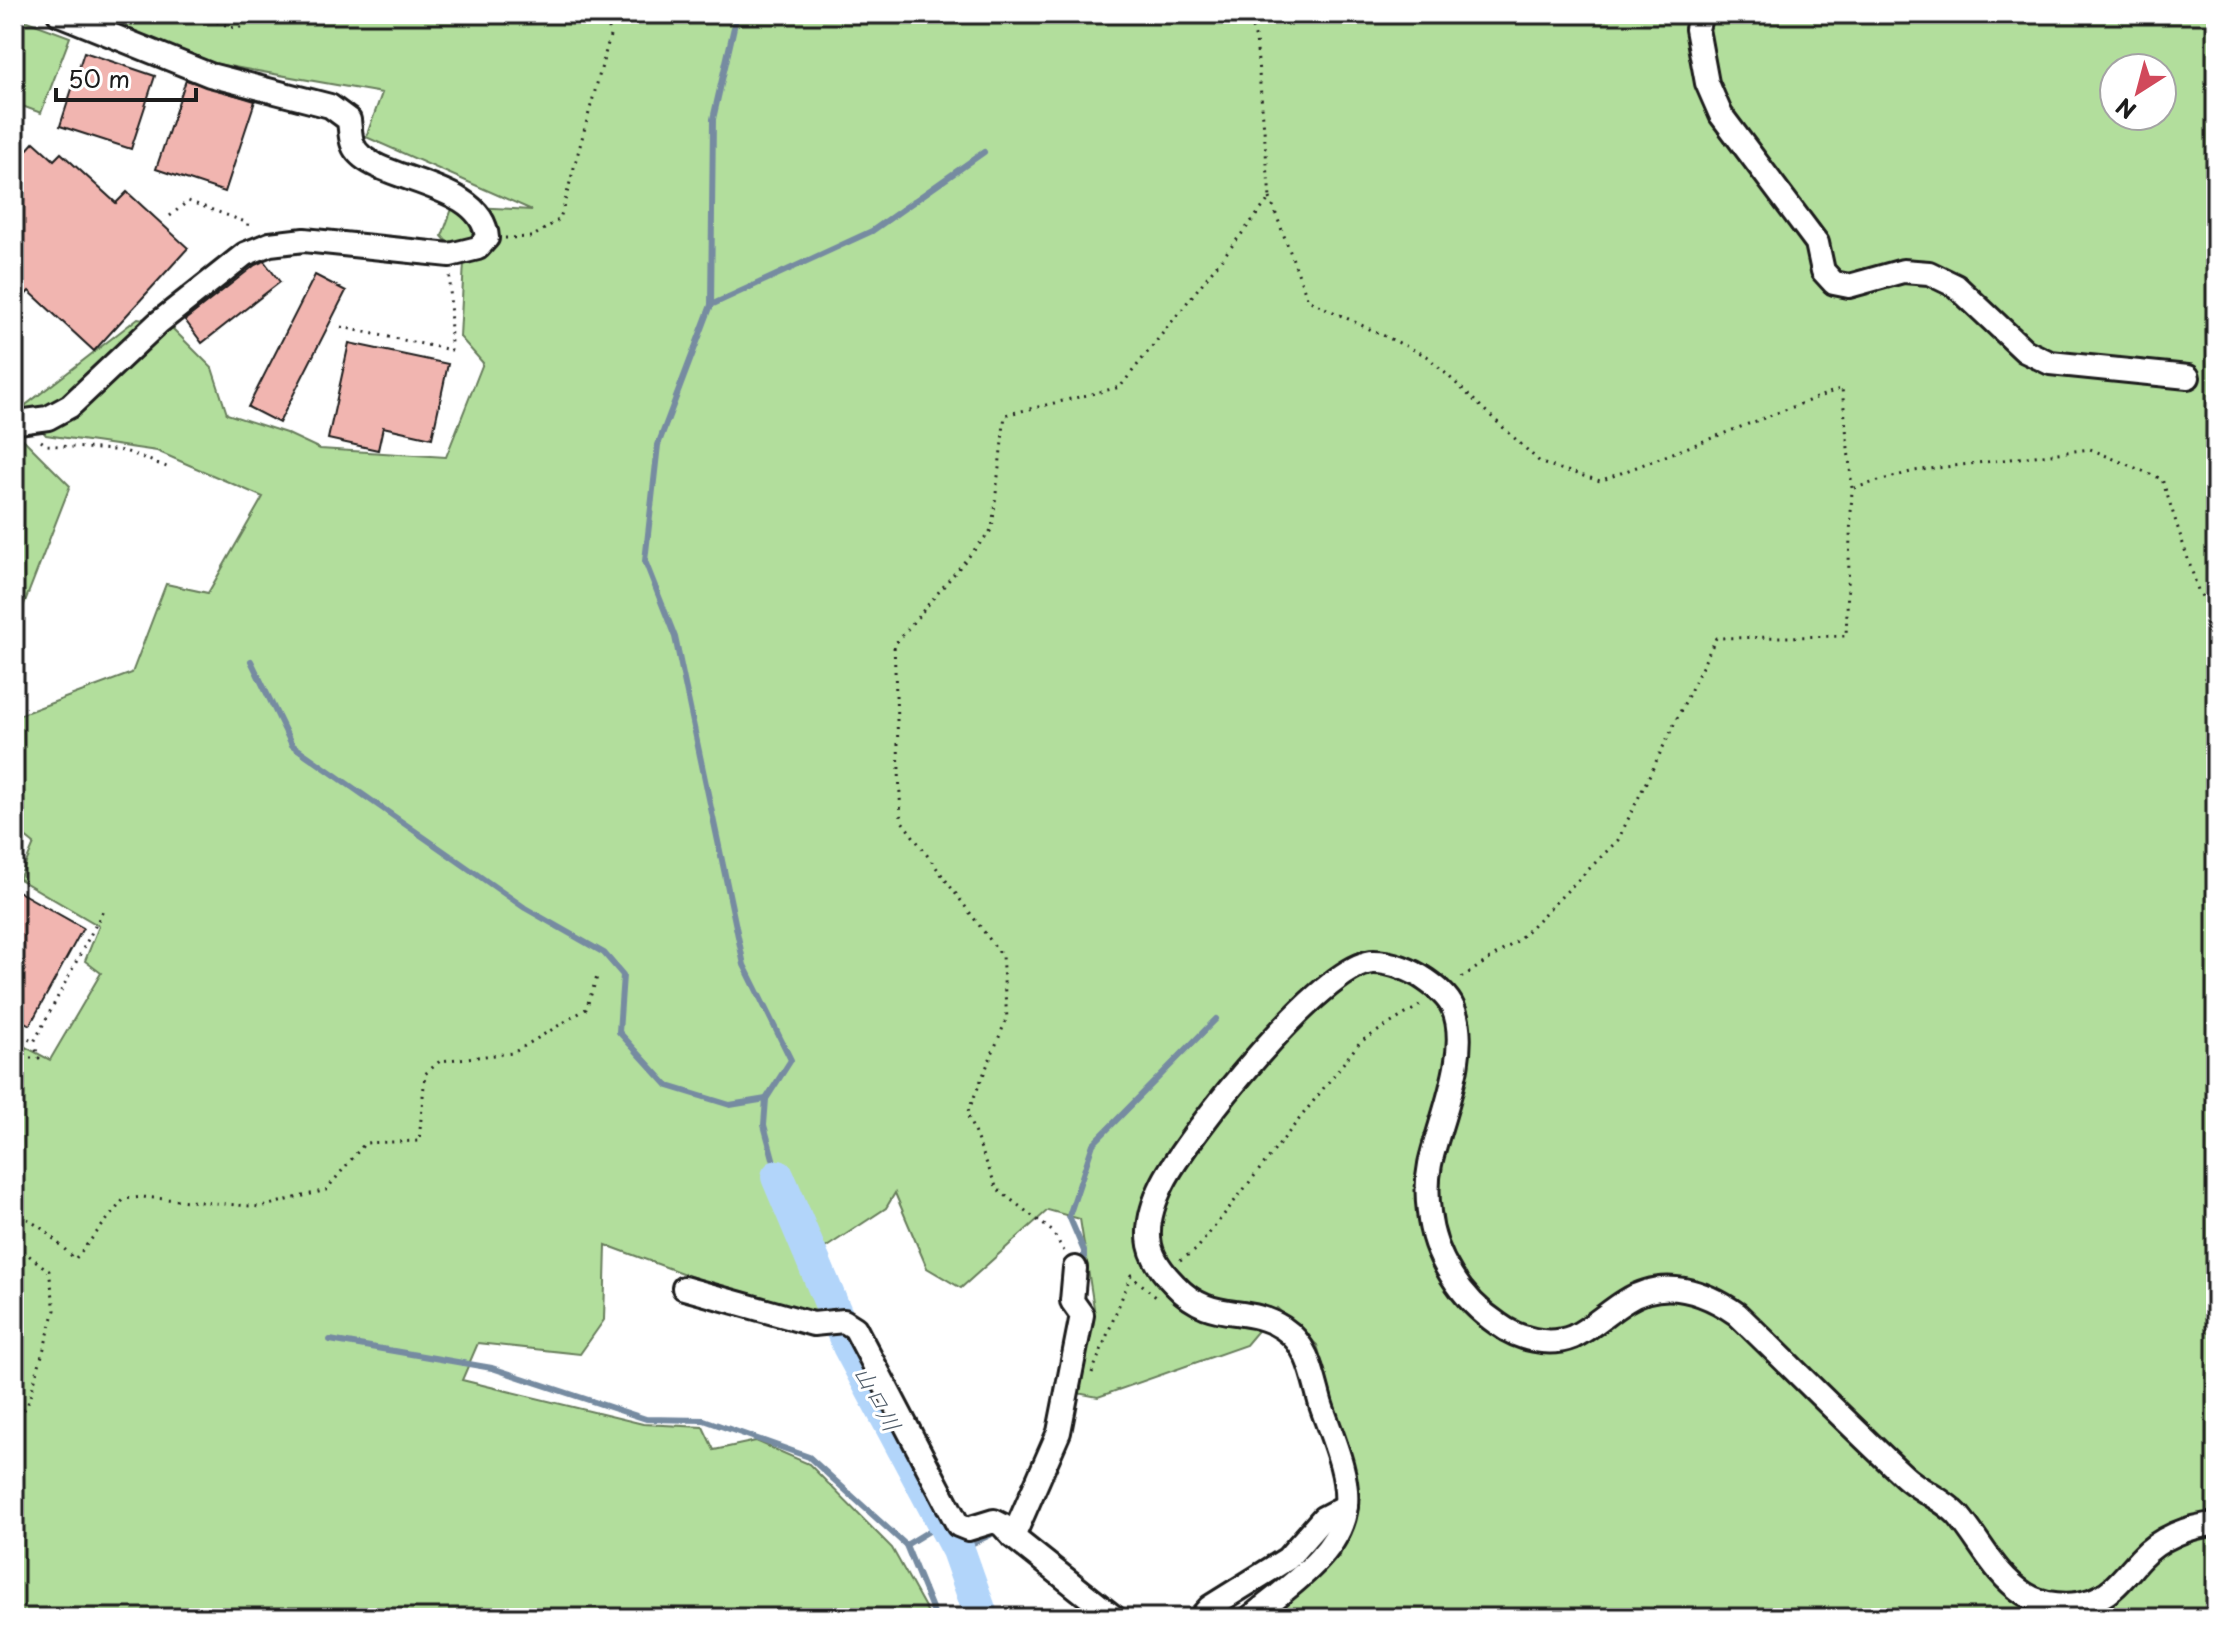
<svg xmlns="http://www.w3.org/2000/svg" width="2230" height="1632" viewBox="0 0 2230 1632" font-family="'Playpen Sans','Klee One',sans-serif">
	<rect width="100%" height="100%" fill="#fff"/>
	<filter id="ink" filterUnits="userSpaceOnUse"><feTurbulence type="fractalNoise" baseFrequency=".0125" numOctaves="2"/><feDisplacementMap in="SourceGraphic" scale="16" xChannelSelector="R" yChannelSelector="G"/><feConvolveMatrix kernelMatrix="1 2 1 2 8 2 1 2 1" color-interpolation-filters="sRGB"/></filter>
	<g filter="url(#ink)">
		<g fill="#b2de9c" stroke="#677d5c" stroke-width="2" fill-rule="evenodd">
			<path d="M 93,14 L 2216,14 L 2216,1618 L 1269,1618 L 1340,1556 L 1360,1497 L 1317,1345 L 1277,1308 L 1246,1345 L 1098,1397 L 1077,1393 L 1094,1308 L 1080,1219 L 1048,1210 L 961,1288 L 927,1268 L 895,1193 L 886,1208 L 819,1252 L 845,1306 L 808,1315 L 701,1280 L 606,1245 L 604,1320 L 580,1354 L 478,1343 L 462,1380 L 643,1424 L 703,1427 L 714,1450 L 756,1441 L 809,1464 L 892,1548 L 931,1618 L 14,1618 L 14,1041 L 50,1060 L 101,973 L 85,961 L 99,926 L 19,879 L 34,844 L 14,828 L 14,717 L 132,673 L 166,584 L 208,593 L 263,497 L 157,451 L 46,435 L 22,408 L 138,318 L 167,323 L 212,368 L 227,414 L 286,433 L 320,449 L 446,457 L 483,363 L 460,337 L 464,262 L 442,236 L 453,206 L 532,210 L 366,137 L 382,93 L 206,62 ZM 2114,68 L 2162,68 L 2162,116 L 2114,116 Z"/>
			<path d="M 16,17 L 70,37 L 41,113 L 14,103 Z"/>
			<path d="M 14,430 L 70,486 L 14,630 Z"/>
		</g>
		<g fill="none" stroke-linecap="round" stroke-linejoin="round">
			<g stroke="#768ba1" stroke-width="6">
				<path d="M 737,14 L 713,119 L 711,305 L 658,445 L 645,561 L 675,637 L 744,965 L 791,1060 L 766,1099 L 764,1125 L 778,1177"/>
				<path d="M 711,305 L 872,231 L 984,152"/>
				<path d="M 251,661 L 292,745 L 525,908 L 604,953 L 623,975 L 619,1032 L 668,1086 L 730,1105 L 766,1099"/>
				<path d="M 1084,1270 L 1084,1251 L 1069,1216 L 1093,1144 L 1216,1019"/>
				<path d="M 330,1340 L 492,1368 L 646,1419 L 704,1420 L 809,1457 L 906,1545 L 944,1522"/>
				<path d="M 906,1545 L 936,1618"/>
				<path d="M 958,1550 L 990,1535"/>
			</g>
			<path stroke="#b2d5fa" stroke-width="34" d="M 778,1177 L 849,1346 L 958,1550 L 982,1618"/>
		</g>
		<g fill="#f1b5b0" stroke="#1c1c1c" stroke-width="2">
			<path d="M 84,52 L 155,76 L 131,149 L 60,126 Z"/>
			<path d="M 186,80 L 255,101 L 225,192 L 156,169 Z"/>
			<path d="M 34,142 L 54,160 L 61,153 L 116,203 L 127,192 L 188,248 L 94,351 L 29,291 L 14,308 L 14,144 L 26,151 Z"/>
			<path d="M 264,261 L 280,282 L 202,343 L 185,320 L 255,265 Z"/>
			<path d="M 315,275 L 346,291 L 279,423 L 248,407 Z"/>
			<path d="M 349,343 L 448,364 L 432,438 L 383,427 L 378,450 L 328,439 Z"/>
			<path d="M 14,889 L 83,928 L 30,1025 L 14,1016 Z"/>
		</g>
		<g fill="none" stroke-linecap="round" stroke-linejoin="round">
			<defs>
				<g id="minor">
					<path d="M 1701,14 L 1697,29 L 1707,83 L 1721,115 L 1817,243 L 1823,271 L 1834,283 L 1849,286 L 1903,271 L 1929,273 L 1956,286 L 2025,351 L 2050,363 L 2188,377"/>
					<path d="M 14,416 L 18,422 L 48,418 L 70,406 L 158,323 L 245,254 L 270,244 L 304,240 L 450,255 L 478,248 L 487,238 C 483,179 367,182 353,145 C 350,138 350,127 349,120 L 330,106 L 210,75 L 59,14"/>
					<path d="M 684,1288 L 813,1324 L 844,1321 L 855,1328 L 958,1525 L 968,1529 L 994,1521 L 1002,1525 L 1013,1537 L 1115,1618"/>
					<path d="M 1013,1537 L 1059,1432 L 1082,1315 L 1072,1301 L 1075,1268"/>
					<path d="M 1200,1618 L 1210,1607 L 1287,1559 L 1323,1518 L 1346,1506"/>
					<path d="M 1250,1618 C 1284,1589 1342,1554 1346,1505 C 1349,1473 1331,1435 1321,1405 C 1313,1377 1309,1345 1283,1328 C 1245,1303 1212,1325 1175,1285 C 1164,1274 1153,1260 1150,1245 C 1146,1224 1154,1201 1163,1183 C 1186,1137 1324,962 1374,962 C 1391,962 1412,970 1426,980 C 1436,987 1448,996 1453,1008 C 1472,1050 1439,1122 1430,1164 C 1427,1179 1427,1197 1429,1212 C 1433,1256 1462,1300 1498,1324 C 1518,1339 1549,1347 1573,1337 C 1592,1328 1609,1311 1626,1301 C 1664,1277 1704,1291 1737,1314 C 1793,1368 1847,1423 1904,1476 C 1920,1491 1943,1499 1958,1515 C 1981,1542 1994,1574 2025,1594 C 2042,1605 2070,1608 2090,1601 C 2112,1595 2125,1575 2140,1559 C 2159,1538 2189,1526 2216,1524"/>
				</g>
			</defs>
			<use href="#minor" stroke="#1c1c1c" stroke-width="28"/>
			<g stroke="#1c1c1c" stroke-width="3" stroke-dasharray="2 6" stroke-linecap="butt">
				<path d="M 194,14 L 237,29 L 262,14"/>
				<path d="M 1270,198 L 1308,300 L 1427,356 L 1541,463 L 1600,481 L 1842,388 L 1852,488 L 1846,636 L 1716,638 L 1618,840 L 1517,941 L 1458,980"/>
				<path d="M 170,216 L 188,201 L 248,223 L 247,230"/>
				<path d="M 505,238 L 532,237 L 560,219 L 610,36 L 607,14"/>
				<path d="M 341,327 L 451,350 L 450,274"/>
				<path d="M 41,441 L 46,445 L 125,451 L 172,469"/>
				<path d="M 1854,488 L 1914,471 L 2090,449 L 2162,479 L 2198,590 L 2216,619"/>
				<path d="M 14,1032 L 34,1042 L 104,909"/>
				<path d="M 14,1058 L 39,1058 L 34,1044"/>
				<path d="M 14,1210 L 44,1230 L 75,1259 L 124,1199 L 142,1197 L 261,1207 L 326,1190 L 365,1143 L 419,1141 L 425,1074 L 440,1061 L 513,1053 L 586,1009 L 597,977"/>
				<path d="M 14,1251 L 27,1254 L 49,1271 L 55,1310 L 27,1407 L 14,1418"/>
				<path d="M 1064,1251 L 1052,1231 L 997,1189 L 967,1114 L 1007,1018 L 1002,956 L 901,820 L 894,645 L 992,529 L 1005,415 L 1120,387 L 1270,198 L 1256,39 L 1247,14"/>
				<path d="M 1180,1260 L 1196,1250 L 1360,1042 L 1422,1004"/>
				<path d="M 1092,1373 L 1131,1275 L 1157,1298"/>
			</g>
			<use href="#minor" stroke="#fff" stroke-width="22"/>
		</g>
	</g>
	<g text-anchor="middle" stroke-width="6" stroke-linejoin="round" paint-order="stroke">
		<g font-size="24" font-style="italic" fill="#505d6a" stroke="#fff">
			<text transform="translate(877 1399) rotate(62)" y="8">山口川</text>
		</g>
	</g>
	<rect width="2230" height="1632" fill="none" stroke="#fff" stroke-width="48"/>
	<rect x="24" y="24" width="2182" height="1584" fill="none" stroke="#1c1c1c" stroke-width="3" filter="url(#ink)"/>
	<g transform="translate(2138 92) rotate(216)"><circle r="38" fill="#ffffff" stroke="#a4a4a4" stroke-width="2"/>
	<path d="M0-6L14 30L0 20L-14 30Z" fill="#d1495b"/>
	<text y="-12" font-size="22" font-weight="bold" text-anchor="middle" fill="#1c1c1c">N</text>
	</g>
	<path d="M56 88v12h140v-12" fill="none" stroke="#1c1c1c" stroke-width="4"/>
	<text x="68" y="88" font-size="24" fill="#1c1c1c" stroke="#ffffff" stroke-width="6" paint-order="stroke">50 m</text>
</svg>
